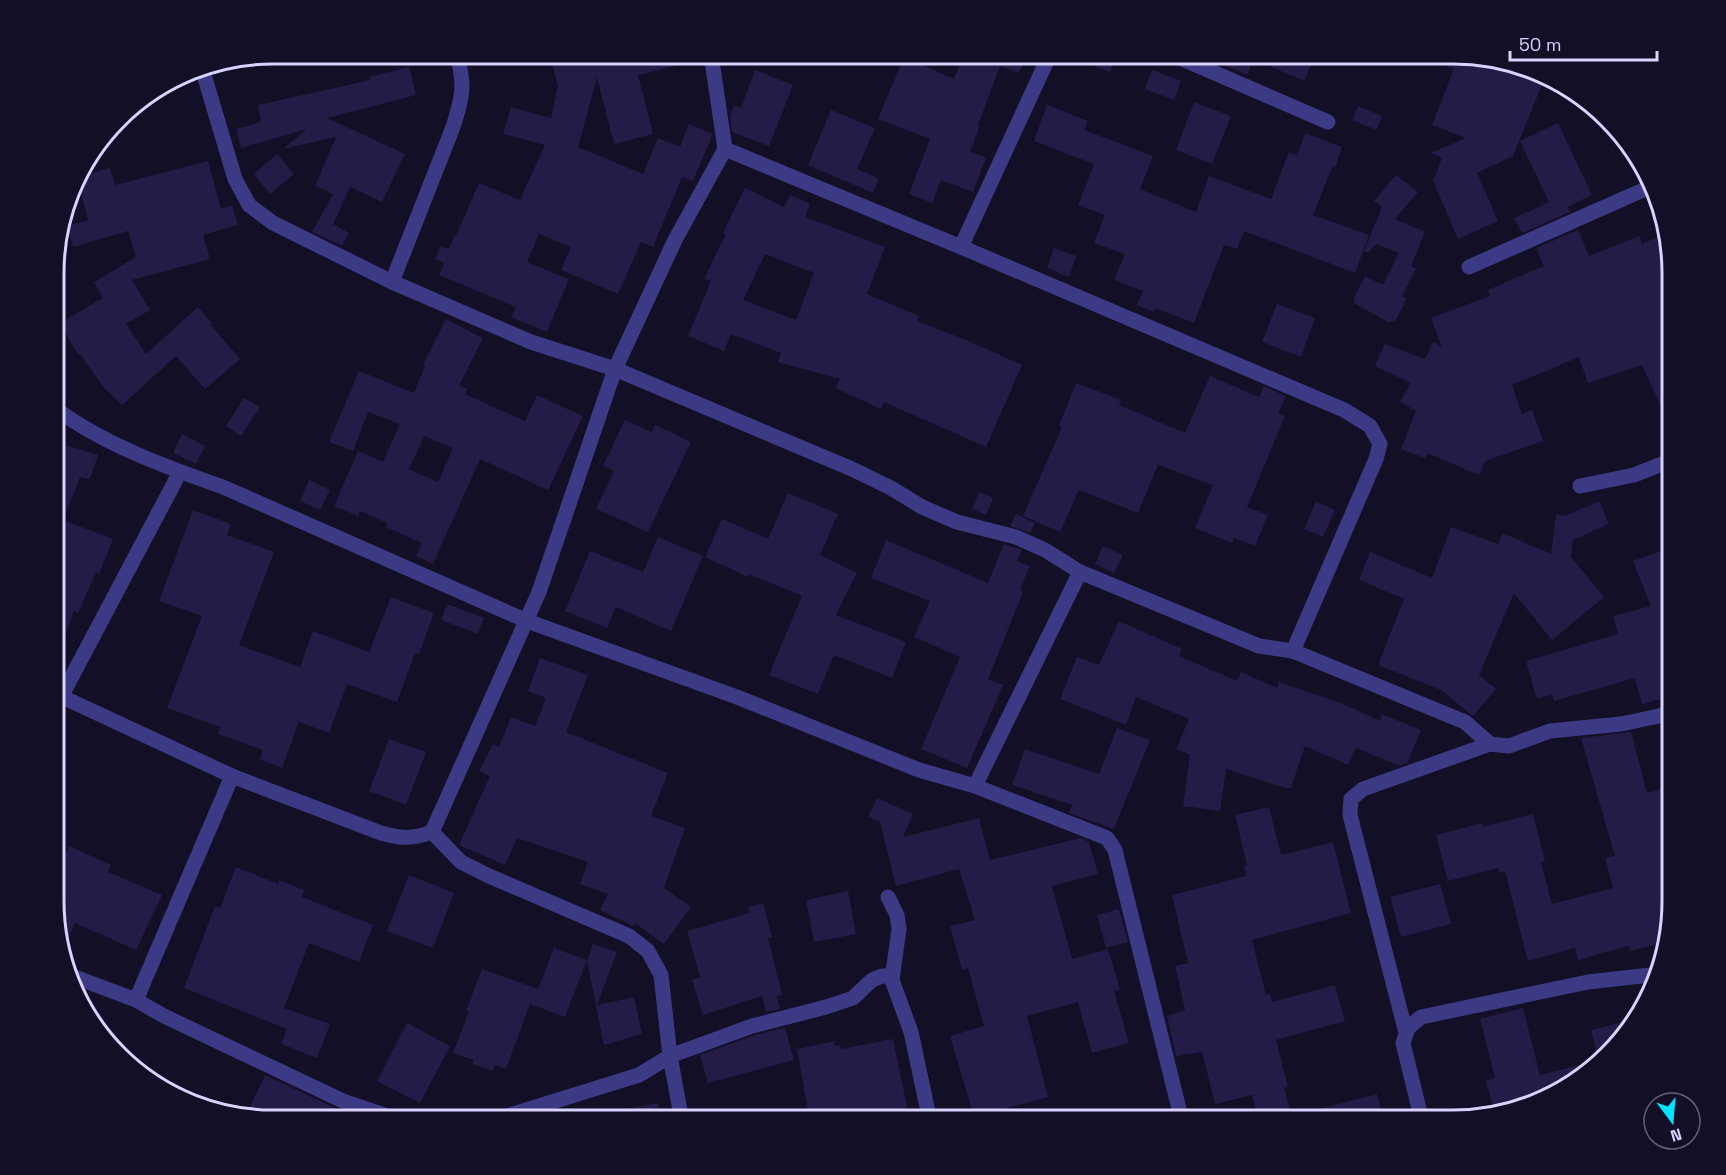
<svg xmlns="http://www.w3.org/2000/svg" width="1726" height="1175" viewBox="0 0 1726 1175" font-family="'Space Grotesk',sans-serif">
	<rect width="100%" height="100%" fill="#130f26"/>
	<g fill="#241b47" fill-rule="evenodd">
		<path d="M 549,54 L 698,54 L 699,60 L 638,75 L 653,134 L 614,144 L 597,77 L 578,147 L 643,174 L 658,138 L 680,147 L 689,124 L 713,134 L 693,181 L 682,177 L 653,247 L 641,242 L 618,294 L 561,270 L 571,247 L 539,234 L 527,262 L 569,279 L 547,332 L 511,317 L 516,307 L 439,275 L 444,263 L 435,259 L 441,246 L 449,249 L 455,235 L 456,236 L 479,183 L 520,200 L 545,145 L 503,134 L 511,107 L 551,118 L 558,86 Z"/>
		<path d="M 964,54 L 1027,54 L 1019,73 L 1000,66 L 978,125 L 980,126 L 970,151 L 986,158 L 973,192 L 941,180 L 932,203 L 909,194 L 930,139 L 878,119 L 904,57 L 954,79 Z"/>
		<path d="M 1069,54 L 1117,54 L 1110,72 L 1069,56 Z"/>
		<path d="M 1200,54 L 1316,54 L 1304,81 L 1254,59 L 1247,75 Z"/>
		<path d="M 1420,54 L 1466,54 L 1478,57 L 1543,82 L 1513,156 L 1477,173 L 1498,221 L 1458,239 L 1433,181 L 1442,158 L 1431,153 L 1466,138 L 1432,125 L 1454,69 Z"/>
		<path d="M 409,67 L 416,95 L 327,118 L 405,154 L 382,202 L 350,187 L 333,224 L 349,233 L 342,246 L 312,232 L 333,194 L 315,186 L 336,137 L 283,149 L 307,129 L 241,148 L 236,129 L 261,122 L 258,105 L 370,80 L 369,77 Z"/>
		<path d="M 755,70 L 793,85 L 769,146 L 732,132 L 730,116 L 734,105 L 741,108 Z"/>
		<path d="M 1152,70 L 1181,81 L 1174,100 L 1145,89 Z"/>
		<path d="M 1194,102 L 1231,116 L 1212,164 L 1176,150 Z"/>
		<path d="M 1047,105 L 1088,121 L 1084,130 L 1153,156 L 1140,189 L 1196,212 L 1209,176 L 1271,199 L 1289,152 L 1297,156 L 1305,133 L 1342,147 L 1335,168 L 1332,167 L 1313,215 L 1369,235 L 1355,273 L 1244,231 L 1237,249 L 1224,245 L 1194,323 L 1155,308 L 1154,312 L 1137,305 L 1143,291 L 1114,280 L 1125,254 L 1094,243 L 1105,215 L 1078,205 L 1094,164 L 1034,141 Z"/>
		<path d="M 1358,106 L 1382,116 L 1376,130 L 1352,120 Z"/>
		<path d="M 831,110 L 875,128 L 857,169 L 879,179 L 873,193 L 808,165 Z"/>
		<path d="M 1558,123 L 1592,195 L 1567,207 L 1570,212 L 1522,233 L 1514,218 L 1549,202 L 1520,141 Z"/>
		<path d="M 277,154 L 294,174 L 270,194 L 254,174 Z"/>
		<path d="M 208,161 L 221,209 L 232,205 L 238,225 L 203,235 L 210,259 L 132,280 L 150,310 L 126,324 L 146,354 L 198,307 L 212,323 L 210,324 L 240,359 L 205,389 L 176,356 L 122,405 L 104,388 L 80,354 L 78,355 L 60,323 L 103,298 L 94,282 L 136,257 L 128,231 L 73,247 L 67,226 L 88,220 L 77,177 L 110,168 L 115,185 Z"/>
		<path d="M 1396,175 L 1418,192 L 1395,219 L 1425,232 L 1411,266 L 1416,269 L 1402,296 L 1407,298 L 1395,322 L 1388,322 L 1354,303 L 1354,297 L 1365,276 L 1383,285 L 1399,253 L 1376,244 L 1368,253 L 1364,251 L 1382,207 L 1374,201 Z"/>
		<path d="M 745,188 L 784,207 L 790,195 L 810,204 L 805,217 L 885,247 L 867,294 L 919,316 L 917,321 L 966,340 L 1022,365 L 986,447 L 884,402 L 881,409 L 835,388 L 840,379 L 778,362 L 781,353 L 731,334 L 724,351 L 688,336 L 711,281 L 704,279 L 726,234 L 723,233 ZM 765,254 L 814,273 L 796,320 L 743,300 Z"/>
		<path d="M 1578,230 L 1589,256 L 1639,236 L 1642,244 L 1664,234 L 1672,260 L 1672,431 L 1642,365 L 1588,383 L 1579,357 L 1512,385 L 1522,414 L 1532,410 L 1543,441 L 1485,461 L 1479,475 L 1427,453 L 1425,458 L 1401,449 L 1416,411 L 1400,402 L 1411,383 L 1375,366 L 1385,344 L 1425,359 L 1433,342 L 1442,347 L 1431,318 L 1490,296 L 1488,290 L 1544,266 L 1536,248 Z"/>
		<path d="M 1054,248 L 1076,256 L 1069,277 L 1047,268 Z"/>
		<path d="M 1277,304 L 1315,318 L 1301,357 L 1262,342 Z"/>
		<path d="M 446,319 L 483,338 L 459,386 L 467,389 L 465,394 L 525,421 L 537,395 L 583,416 L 548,490 L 480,459 L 433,564 L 416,556 L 422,543 L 386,527 L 387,523 L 360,511 L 358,516 L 334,506 L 358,451 L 383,462 L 400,424 L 368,412 L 353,451 L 329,442 L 359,371 L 414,393 L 425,366 L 423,365 ZM 424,436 L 453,448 L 438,482 L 409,469 Z"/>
		<path d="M 1210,376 L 1259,397 L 1264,386 L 1286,396 L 1278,413 L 1285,416 L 1247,507 L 1268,515 L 1255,546 L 1234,538 L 1232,543 L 1195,528 L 1213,485 L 1158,465 L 1138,513 L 1079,490 L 1060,532 L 1023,516 L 1062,427 L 1059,426 L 1076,383 L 1121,400 L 1119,405 L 1185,433 Z"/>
		<path d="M 244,398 L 260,407 L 241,436 L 226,426 Z"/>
		<path d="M 625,420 L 652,432 L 655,425 L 691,442 L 648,532 L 596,509 L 614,471 L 603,466 Z"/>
		<path d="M 182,434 L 205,446 L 196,464 L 173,453 Z"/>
		<path d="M 66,445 L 98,455 L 90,479 L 80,477 L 63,520 L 113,539 L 99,574 L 96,572 L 78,613 L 74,611 L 58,655 L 56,655 L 56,489 L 63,471 L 58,470 Z"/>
		<path d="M 309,480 L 330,490 L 320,510 L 300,501 Z"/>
		<path d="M 979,492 L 993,498 L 986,515 L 972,509 Z"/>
		<path d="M 788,493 L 838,514 L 820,555 L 857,573 L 836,615 L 906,642 L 892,678 L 834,655 L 818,694 L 769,675 L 802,596 L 749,574 L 748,577 L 705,557 L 722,519 L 768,539 Z"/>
		<path d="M 1599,501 L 1609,524 L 1573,540 L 1571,557 L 1604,597 L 1552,640 L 1514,593 L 1479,675 L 1496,689 L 1473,716 L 1441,690 L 1378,665 L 1404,599 L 1359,580 L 1370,552 L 1432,578 L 1451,527 L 1498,544 L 1503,533 L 1551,554 L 1556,515 L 1565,516 Z"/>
		<path d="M 1316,502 L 1335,510 L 1323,537 L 1304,529 Z"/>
		<path d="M 193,510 L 231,524 L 227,535 L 274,552 L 239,645 L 300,667 L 313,631 L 369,652 L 391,597 L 434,613 L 419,654 L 415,653 L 397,702 L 347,684 L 329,733 L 299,722 L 282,768 L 260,759 L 263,750 L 218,734 L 220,727 L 167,708 L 202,616 L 159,601 Z"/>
		<path d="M 1016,514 L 1035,523 L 1030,533 L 1010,526 Z"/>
		<path d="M 658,537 L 703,556 L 671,631 L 616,607 L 607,628 L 565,611 L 590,551 L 643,572 Z"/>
		<path d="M 886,540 L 988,583 L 1004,544 L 1022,550 L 1017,561 L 1030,566 L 1020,590 L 1023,592 L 988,679 L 1003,685 L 967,768 L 921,749 L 960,657 L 914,637 L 930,601 L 871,578 Z"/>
		<path d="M 1103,546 L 1123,555 L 1114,573 L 1095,564 Z"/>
		<path d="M 1672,547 L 1672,696 L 1642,704 L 1635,678 L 1554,701 L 1552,694 L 1537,699 L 1526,661 L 1618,634 L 1613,616 L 1651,606 L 1633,561 Z"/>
		<path d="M 447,604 L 484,618 L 478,634 L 441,620 Z"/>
		<path d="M 1119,621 L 1182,649 L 1179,656 L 1237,681 L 1241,672 L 1277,688 L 1279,682 L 1343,704 L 1380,721 L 1382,714 L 1421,730 L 1407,763 L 1400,766 L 1356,748 L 1348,765 L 1305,746 L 1291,788 L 1285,788 L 1226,769 L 1220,811 L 1183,806 L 1190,755 L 1176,749 L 1189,719 L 1136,697 L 1126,725 L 1060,699 L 1077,657 L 1099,665 Z"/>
		<path d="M 540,658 L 588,675 L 566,732 L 668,773 L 651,816 L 685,828 L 664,888 L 691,907 L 664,944 L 635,923 L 633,926 L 600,910 L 608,894 L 580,884 L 588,862 L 517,838 L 505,865 L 459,845 L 490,776 L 479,771 L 493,744 L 499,747 L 511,717 L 535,726 L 546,698 L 528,691 Z"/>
		<path d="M 1117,728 L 1150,740 L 1114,829 L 1069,813 L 1072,805 L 1012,785 L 1025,749 L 1099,774 Z"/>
		<path d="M 1631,732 L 1647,793 L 1672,786 L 1672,915 L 1666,942 L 1630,951 L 1628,946 L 1578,960 L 1575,948 L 1528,961 L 1505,871 L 1499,873 L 1498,868 L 1448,881 L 1436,835 L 1482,823 L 1483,827 L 1533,814 L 1545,861 L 1541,862 L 1552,904 L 1613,888 L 1605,858 L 1615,856 L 1581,738 Z"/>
		<path d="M 389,739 L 426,752 L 406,805 L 369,791 Z"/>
		<path d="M 877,798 L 913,814 L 903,837 L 979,818 L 990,860 L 1081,838 L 1089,842 L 1098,874 L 1052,886 L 1072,959 L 1108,949 L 1120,990 L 1114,991 L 1129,1043 L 1092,1053 L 1078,1002 L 1027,1016 L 1048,1097 L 974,1117 L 950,1036 L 984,1026 L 968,968 L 962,970 L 950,926 L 975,920 L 959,869 L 896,886 L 880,822 L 868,817 Z"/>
		<path d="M 1269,807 L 1281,855 L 1333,842 L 1351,913 L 1252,940 L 1266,995 L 1270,994 L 1272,1002 L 1335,985 L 1345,1021 L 1276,1040 L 1288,1087 L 1284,1088 L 1293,1121 L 1259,1121 L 1252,1095 L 1215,1104 L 1202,1052 L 1176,1056 L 1167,1016 L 1185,1010 L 1175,966 L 1188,963 L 1172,895 L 1246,876 L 1244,866 L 1247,865 L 1235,815 Z"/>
		<path d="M 69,846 L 111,865 L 108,872 L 162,895 L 136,950 L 75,923 L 63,952 L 56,930 L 56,874 Z"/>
		<path d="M 236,867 L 278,884 L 279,880 L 304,890 L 302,897 L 373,925 L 359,962 L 309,943 L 284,1008 L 330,1024 L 317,1058 L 281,1044 L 287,1029 L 184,988 L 215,906 L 220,908 Z"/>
		<path d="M 409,875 L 454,893 L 433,948 L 387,931 Z"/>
		<path d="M 1440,884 L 1451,924 L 1401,937 L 1390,897 Z"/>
		<path d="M 848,891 L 856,934 L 814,942 L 806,900 Z"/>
		<path d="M 763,903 L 772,937 L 768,938 L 782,995 L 777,996 L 780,1009 L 766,1012 L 762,996 L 703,1015 L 692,980 L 700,977 L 687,931 L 750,913 L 748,907 Z"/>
		<path d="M 1119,909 L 1128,942 L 1106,948 L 1097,915 Z"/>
		<path d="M 593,944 L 617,952 L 597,1005 L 634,997 L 642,1034 L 604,1045 L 587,961 Z"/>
		<path d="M 554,948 L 587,960 L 565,1017 L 530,1004 L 506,1069 L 495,1065 L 493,1071 L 472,1064 L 474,1060 L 453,1053 L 469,1011 L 466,1011 L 482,969 L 538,989 Z"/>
		<path d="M 1523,1008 L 1540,1075 L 1595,1061 L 1550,1098 L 1494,1111 L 1486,1081 L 1495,1078 L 1480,1019 Z"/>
		<path d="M 1635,1019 L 1627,1035 L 1598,1058 L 1591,1030 Z"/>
		<path d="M 407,1023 L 450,1046 L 420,1103 L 377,1081 Z"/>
		<path d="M 785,1028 L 794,1060 L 708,1083 L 700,1055 L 755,1035 Z"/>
		<path d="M 893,1039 L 910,1121 L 810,1121 L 797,1049 L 835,1041 L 835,1046 L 840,1045 L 841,1049 Z"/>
		<path d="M 265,1075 L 339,1110 L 371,1121 L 260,1121 L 245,1118 Z"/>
		<path d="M 1377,1094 L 1384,1121 L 1295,1121 L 1295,1115 Z"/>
		<path d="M 658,1103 L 661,1121 L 607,1121 L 606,1113 Z"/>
	</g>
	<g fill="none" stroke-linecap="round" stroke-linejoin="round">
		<g stroke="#3d3a85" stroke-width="15">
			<path d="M 1171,54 L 1328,122"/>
			<path d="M 202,68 L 235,179 L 249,205 L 273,223 L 392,282 L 531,342 L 615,369 L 852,469 L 891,488 L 922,507 L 957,522 L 1016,537 L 1045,550 L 1080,572 L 1259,646 L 1293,651 L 1465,722 L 1490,744 L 1509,746 L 1550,731 L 1621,724 L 1659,716 L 1672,711"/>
			<path d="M 725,149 L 961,247 L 1344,410 L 1370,426 L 1380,444 L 1376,459 L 1293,651"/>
			<path d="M 961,247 L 1050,54"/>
			<path d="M 1469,267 L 1650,187"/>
			<path d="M 392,282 L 453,127 C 463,96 465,86 457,54"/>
			<path d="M 56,409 C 105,445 166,467 223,487 L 527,621 L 737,697 L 919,770 L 975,786 L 1107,838 L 1115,850 L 1182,1121"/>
			<path d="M 1580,486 L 1634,475 L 1672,460"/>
			<path d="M 56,694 L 232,776 L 381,833 C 402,839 412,839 432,832 L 539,592 L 615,369 L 675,240 L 725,149 L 711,54"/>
			<path d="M 61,697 L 180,472"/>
			<path d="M 975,786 L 1080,572"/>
			<path d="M 432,832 L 461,862 L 489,876 L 629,936 L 648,951 L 661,975 L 670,1056 L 682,1121"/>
			<path d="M 888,897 L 897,915 L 899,929 L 892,980 L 911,1032 L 930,1121"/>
			<path d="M 72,976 L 136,1000 L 164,1016 L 343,1101 L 403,1121"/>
			<path d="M 136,1000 L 232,776"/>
			<path d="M 1406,1033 L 1350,815 L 1351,799 L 1363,789 L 1490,744"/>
			<path d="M 491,1121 L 639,1075 L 670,1056 L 752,1026 L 826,1007 L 853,998 L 872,980 L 882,976 L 887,976 L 892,980"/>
			<path d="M 1422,1121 L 1403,1043 L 1408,1028 L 1421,1017 L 1588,982 L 1659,974"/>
		</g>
	</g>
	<path d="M0 0H1726V1175H0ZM273 64H1453A209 209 0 0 1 1662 273V901A209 209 0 0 1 1453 1110H273A209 209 0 0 1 64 901V273A209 209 0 0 1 273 64Z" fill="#130f26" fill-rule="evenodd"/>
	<path fill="none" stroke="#d9d4ff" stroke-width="3" d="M273 64H1453A209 209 0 0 1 1662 273V901A209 209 0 0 1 1453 1110H273A209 209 0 0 1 64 901V273A209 209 0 0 1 273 64Z"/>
	<g transform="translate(1672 1121) rotate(164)"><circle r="28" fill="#130f26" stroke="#625e7d" stroke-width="1.5"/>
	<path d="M0-4.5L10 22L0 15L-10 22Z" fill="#00e5ff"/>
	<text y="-9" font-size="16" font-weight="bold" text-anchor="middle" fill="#d9d4ff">N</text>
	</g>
	<path d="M1510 51v9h147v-9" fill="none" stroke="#d9d4ff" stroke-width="3"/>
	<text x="1519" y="51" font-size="18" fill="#d9d4ff" stroke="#130f26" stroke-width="4.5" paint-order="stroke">50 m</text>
</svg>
